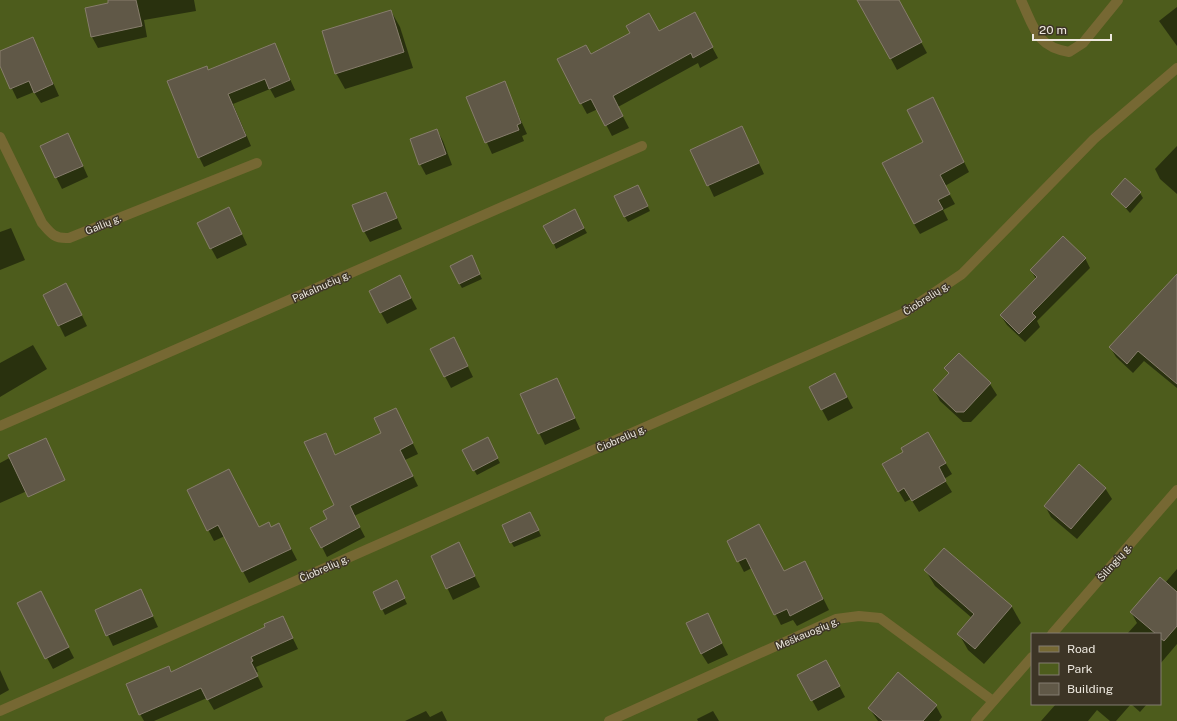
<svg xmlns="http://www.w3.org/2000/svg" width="1177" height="721" viewBox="0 0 1177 721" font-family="'Public Sans',sans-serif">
	<rect width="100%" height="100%" fill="#3d3526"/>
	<path fill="#4d5c1c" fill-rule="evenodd" d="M 0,0 L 1177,0 L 1177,721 L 0,721 ZM 1032,634 L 1160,634 L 1160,704 L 1032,704 Z"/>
	<g fill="#0007">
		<path d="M 109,0 L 194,0 L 196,11 L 144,20 L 147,37 L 98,48 L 92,37 L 86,9 L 109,4 Z"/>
		<path d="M 859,0 L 898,0 L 927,53 L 897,70 Z"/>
		<path d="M 1177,7 L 1177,46 L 1159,21 Z"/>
		<path d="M 391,11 L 400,27 L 413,68 L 345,89 L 336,73 Z"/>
		<path d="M 700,25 L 718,58 L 700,68 L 698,63 L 618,107 L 629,128 L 612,136 L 598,109 L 587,114 L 581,103 L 591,55 L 659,32 Z"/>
		<path d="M 33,38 L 59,96 L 41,103 L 34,92 L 17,99 L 0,64 L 0,52 Z"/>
		<path d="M 274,44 L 295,90 L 275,98 L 270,89 L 233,104 L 251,146 L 204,167 L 199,157 L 208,71 Z"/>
		<path d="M 504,83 L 527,134 L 522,136 L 524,141 L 492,154 L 467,98 Z"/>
		<path d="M 938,109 L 969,172 L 945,186 L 955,204 L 943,210 L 948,220 L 920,234 L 914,224 L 924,143 Z"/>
		<path d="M 742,127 L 764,174 L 714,197 L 692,150 Z"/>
		<path d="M 437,130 L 443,141 L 452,165 L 426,175 L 420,164 Z"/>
		<path d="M 74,146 L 88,177 L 62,189 L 41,147 Z"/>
		<path d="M 1177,146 L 1177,194 L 1160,179 L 1155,169 Z"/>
		<path d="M 640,191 L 650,211 L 628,222 L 625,217 Z"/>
		<path d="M 386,193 L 402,229 L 370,242 L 364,231 Z"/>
		<path d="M 1140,193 L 1143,198 L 1130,213 L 1113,194 Z"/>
		<path d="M 577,216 L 587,233 L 556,249 L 554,244 Z"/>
		<path d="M 235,219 L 247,245 L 217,259 L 211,248 Z"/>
		<path d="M 11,228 L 25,260 L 0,270 L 0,232 Z"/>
		<path d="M 1085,258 L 1090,268 L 1037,321 L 1040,327 L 1025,342 L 1007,325 L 1001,316 L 1036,279 L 1031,270 Z"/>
		<path d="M 474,262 L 482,279 L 462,288 L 459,283 Z"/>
		<path d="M 400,277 L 417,309 L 387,324 L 370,292 Z"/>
		<path d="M 1177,294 L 1177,388 L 1144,361 L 1133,373 L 1116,357 L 1110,347 Z"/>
		<path d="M 44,295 L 72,295 L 87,326 L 65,337 Z"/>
		<path d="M 454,338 L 473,377 L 451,388 L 431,349 Z"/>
		<path d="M 33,345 L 47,369 L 0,397 L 0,363 Z"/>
		<path d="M 959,354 L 990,384 L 997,395 L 971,422 L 963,422 L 940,401 L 934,390 L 949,374 L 946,368 Z"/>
		<path d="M 557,379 L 580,429 L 545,445 L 521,395 Z"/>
		<path d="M 841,385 L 853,408 L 828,421 L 810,387 Z"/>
		<path d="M 396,409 L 418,454 L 405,460 L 418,486 L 354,516 L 365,537 L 327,557 L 322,547 L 328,519 L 336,505 L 325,434 L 336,456 L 383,434 Z"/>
		<path d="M 928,433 L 952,474 L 944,479 L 952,492 L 919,512 L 911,499 L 905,502 L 883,465 L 905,452 Z"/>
		<path d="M 45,439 L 63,475 L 0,503 L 0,463 Z"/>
		<path d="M 490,444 L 500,463 L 477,475 L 474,470 Z"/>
		<path d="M 1105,488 L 1112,499 L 1077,539 L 1051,517 L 1045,506 Z"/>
		<path d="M 188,491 L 259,528 L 271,528 L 284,535 L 297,560 L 249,583 L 225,536 L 214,541 Z"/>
		<path d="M 533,518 L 541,536 L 514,547 L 511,542 Z"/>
		<path d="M 728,541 L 784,572 L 805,562 L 829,610 L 797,626 L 793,620 L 781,625 L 752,568 L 744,572 Z"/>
		<path d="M 944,549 L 1012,607 L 1021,623 L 984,664 L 968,650 L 959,634 L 972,618 L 935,586 L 926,571 Z"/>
		<path d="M 464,554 L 480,587 L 453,600 L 432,556 Z"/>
		<path d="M 1177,569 L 1177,644 L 1160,664 L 1160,634 L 1127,634 L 1137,623 L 1131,612 L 1165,583 Z"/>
		<path d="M 399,587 L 407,604 L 385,615 L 374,592 Z"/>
		<path d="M 141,591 L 158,627 L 113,646 L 96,610 Z"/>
		<path d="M 46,603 L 74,658 L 53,669 L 18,604 Z"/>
		<path d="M 707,614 L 728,655 L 708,664 L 701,653 Z"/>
		<path d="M 283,618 L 298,649 L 256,667 L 258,672 L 256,673 L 263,687 L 214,710 L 207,698 L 154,721 L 144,721 L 140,714 L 168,668 L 171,673 L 266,627 Z"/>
		<path d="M 0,670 L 9,690 L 0,695 Z"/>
		<path d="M 832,672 L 845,697 L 818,711 L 812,700 Z"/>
		<path d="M 1056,704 L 1147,704 L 1140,712 L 1131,704 L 1116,721 L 1110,721 L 1097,710 L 1088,721 L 1041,721 Z"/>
		<path d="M 936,706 L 942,717 L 939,721 L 878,721 L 869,708 Z"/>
		<path d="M 426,711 L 430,717 L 442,711 L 447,721 L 405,721 Z"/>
		<path d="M 713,711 L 719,721 L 698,721 L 697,719 Z"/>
	</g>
	<g fill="#605847" stroke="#877d6c">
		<path d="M 108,0 L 136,0 L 142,26 L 91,37 L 85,8 L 108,3 Z"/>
		<path d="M 857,0 L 899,0 L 922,42 L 890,59 Z"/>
		<path d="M 391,10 L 404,52 L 335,74 L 322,31 Z"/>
		<path d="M 695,12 L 713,47 L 693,58 L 691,53 L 613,96 L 623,116 L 605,126 L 591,99 L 580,104 L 557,59 L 586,45 L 591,54 L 630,33 L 626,26 L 649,13 L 659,31 Z"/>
		<path d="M 33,37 L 53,84 L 34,93 L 29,81 L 10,89 L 0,66 L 0,51 Z"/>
		<path d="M 275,43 L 290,80 L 269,89 L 265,79 L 228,94 L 246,136 L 198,158 L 167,81 L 207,66 L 208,70 Z"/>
		<path d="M 505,81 L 521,123 L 517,125 L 519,130 L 485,143 L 466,97 Z"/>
		<path d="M 933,97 L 964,162 L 940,175 L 950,194 L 938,200 L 943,209 L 914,224 L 882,163 L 923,142 L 907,110 Z"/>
		<path d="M 742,126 L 759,163 L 707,186 L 690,150 Z"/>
		<path d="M 437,129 L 446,154 L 419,165 L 410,139 Z"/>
		<path d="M 68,133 L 83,166 L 55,178 L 40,146 Z"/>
		<path d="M 1125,178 L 1141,192 L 1126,208 L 1111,194 Z"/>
		<path d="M 638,185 L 648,206 L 624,217 L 614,196 Z"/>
		<path d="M 386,192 L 397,218 L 363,232 L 352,205 Z"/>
		<path d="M 229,207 L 242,234 L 210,249 L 197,223 Z"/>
		<path d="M 575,209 L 584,228 L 553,244 L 543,226 Z"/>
		<path d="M 1063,236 L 1086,258 L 1032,313 L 1036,317 L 1019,334 L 1000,315 L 1037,277 L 1030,270 Z"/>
		<path d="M 472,255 L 480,274 L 459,284 L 450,266 Z"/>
		<path d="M 1177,274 L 1177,384 L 1138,351 L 1127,364 L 1109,347 Z"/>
		<path d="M 400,275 L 411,298 L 380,313 L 369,291 Z"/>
		<path d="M 66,283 L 82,315 L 58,326 L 43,295 Z"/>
		<path d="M 454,337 L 468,366 L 444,377 L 430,349 Z"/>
		<path d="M 959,353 L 991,383 L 964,412 L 956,412 L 933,390 L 949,373 L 944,368 Z"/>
		<path d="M 835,373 L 847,397 L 821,410 L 809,387 Z"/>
		<path d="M 557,378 L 575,418 L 538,434 L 520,394 Z"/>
		<path d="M 396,408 L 413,443 L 400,450 L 413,476 L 350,506 L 360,527 L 321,548 L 310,528 L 327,519 L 323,511 L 334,505 L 304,442 L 326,433 L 335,455 L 381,433 L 374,418 Z"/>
		<path d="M 928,432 L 946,463 L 939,467 L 946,481 L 912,501 L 904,488 L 898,492 L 882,464 L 903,452 L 901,448 Z"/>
		<path d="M 488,437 L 498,458 L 473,471 L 462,450 Z"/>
		<path d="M 46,438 L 65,480 L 28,497 L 8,455 Z"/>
		<path d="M 1079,464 L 1106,488 L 1071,529 L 1044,506 Z"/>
		<path d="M 229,469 L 259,527 L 269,522 L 271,527 L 279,523 L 291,549 L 242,572 L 218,525 L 207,531 L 187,490 Z"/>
		<path d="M 530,512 L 539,530 L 510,543 L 502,525 Z"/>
		<path d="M 759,524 L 784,571 L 805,561 L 823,599 L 790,616 L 787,609 L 774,615 L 746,558 L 737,562 L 727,541 Z"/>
		<path d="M 459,542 L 475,576 L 446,589 L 431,556 Z"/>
		<path d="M 944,548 L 1012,606 L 975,649 L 957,634 L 974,614 L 924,570 Z"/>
		<path d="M 1160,577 L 1177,592 L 1177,626 L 1164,641 L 1160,638 L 1160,634 L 1156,634 L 1130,612 Z"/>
		<path d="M 397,580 L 405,598 L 381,610 L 373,592 Z"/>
		<path d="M 141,589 L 153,616 L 106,636 L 95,610 Z"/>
		<path d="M 41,591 L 69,647 L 45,659 L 17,603 Z"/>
		<path d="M 708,613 L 722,643 L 701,654 L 686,623 Z"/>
		<path d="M 283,616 L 293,638 L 251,657 L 253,661 L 251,662 L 258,676 L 207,700 L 201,688 L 139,715 L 126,684 L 169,666 L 171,672 L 265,627 L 264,624 Z"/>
		<path d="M 826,660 L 840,686 L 811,701 L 797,675 Z"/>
		<path d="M 898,672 L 937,705 L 923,721 L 883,721 L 868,708 Z"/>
	</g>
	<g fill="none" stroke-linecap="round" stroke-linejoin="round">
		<g stroke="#766833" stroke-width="10">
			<path d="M 1021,0 C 1034,27 1036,47 1069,52 L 1083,43 L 1118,0"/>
			<path d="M 0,137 L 42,223 C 51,234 55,239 69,238 L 257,163"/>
			<path d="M 0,426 L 642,146"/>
			<path d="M 1052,634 L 1177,490"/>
			<path d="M 0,711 L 904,313 L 962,274 L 1094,139 L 1177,68"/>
			<path d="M 609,721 L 836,619 L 859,616 L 880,618 L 993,701"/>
			<path d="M 976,721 L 1032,657"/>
		</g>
	</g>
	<g text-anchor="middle" stroke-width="3" stroke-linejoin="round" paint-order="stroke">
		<g font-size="10" fill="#ede8df" stroke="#3d3526">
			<text transform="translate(103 224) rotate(-22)" y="4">Gailių g.</text>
			<text transform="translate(321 286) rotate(-24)" y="4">Pakalnučių g.</text>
			<text transform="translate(926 298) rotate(-33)" y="4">Čiobrelių g.</text>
			<text transform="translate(621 438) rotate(-24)" y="4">Čiobrelių g.</text>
			<text transform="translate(1114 562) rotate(-49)" y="4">Šilingių g.</text>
			<text transform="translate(324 568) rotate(-24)" y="4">Čiobrelių g.</text>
			<text transform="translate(807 633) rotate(-23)" y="4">Meškauogių g.</text>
		</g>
	</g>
	<rect x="1031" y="633" width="130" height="72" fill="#3d3526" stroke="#837d70"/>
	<rect x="1039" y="646" width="20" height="6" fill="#766833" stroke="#837d70"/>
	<text x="1067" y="653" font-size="12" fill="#ede8df">Road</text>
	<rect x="1039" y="663" width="20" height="12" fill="#4d5c1c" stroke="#837d70"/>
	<text x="1067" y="673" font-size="12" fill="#ede8df">Park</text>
	<rect x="1039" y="683" width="20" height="12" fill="#605847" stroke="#837d70"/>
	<text x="1067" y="693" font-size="12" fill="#ede8df">Building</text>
	<path d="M1033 34v6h78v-6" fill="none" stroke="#ede8df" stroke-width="2"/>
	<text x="1039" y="34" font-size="12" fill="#ede8df" stroke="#3d3526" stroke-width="3" paint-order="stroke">20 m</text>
</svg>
